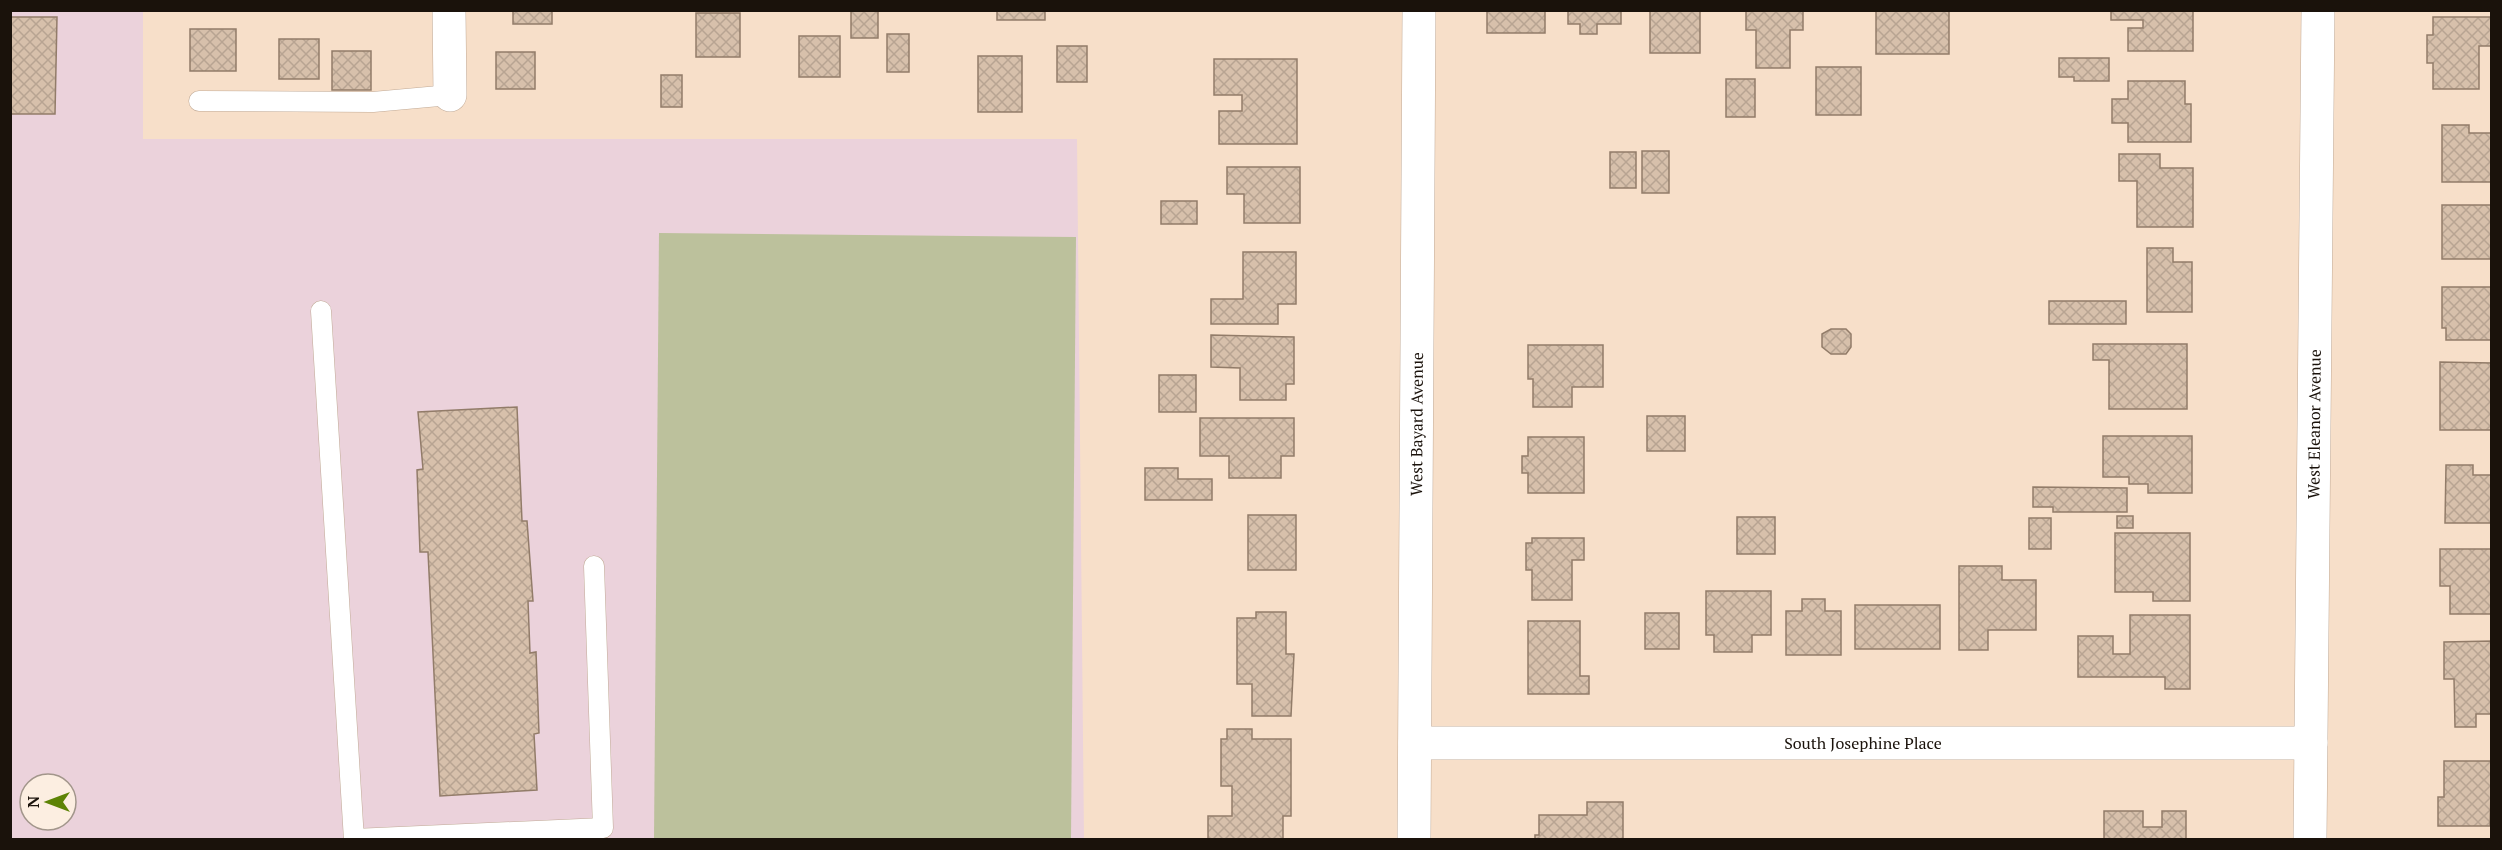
<svg xmlns="http://www.w3.org/2000/svg" width="2502" height="850" viewBox="0 0 2502 850" font-family="'PT Serif',serif">
	<defs>
		<pattern id="building-cross-hatch" width="8" height="8" patternUnits="userSpaceOnUse" patternTransform="scale(1.5)"><rect width="8" height="8" fill="#d7c0ab"/><path d="M0 0l8 8M0 8l8-8" fill="none" stroke="#b8a492"/></pattern>
	</defs>
	<rect width="100%" height="100%" fill="#f7dfc9"/>
	<path fill="#ebd2db" fill-rule="evenodd" d="M 10,11 L 143,11 L 143,139 L 1077,139 L 1084,839 L 11,839 ZM 30,784 L 66,784 L 66,820 L 30,820 Z"/>
	<path fill="#bcc19c" d="M 659,233 L 1076,237 L 1071,839 L 654,839 Z"/>
	<g fill="url(#building-cross-hatch)" stroke="#927c69" stroke-width="1.5">
		<rect x="513" y="10" width="39" height="14"/>
		<rect x="851" y="10" width="27" height="28"/>
		<rect x="997" y="10" width="48" height="10"/>
		<rect x="1487" y="10" width="58" height="23"/>
		<path d="M 1568,10 L 1621,10 L 1621,24 L 1597,24 L 1597,34 L 1580,34 L 1580,24 L 1568,24 Z"/>
		<rect x="1650" y="10" width="50" height="43"/>
		<path d="M 1746,10 L 1803,10 L 1803,30 L 1790,30 L 1790,68 L 1756,68 L 1756,30 L 1746,30 Z"/>
		<rect x="1876" y="10" width="73" height="44"/>
		<path d="M 2111,10 L 2193,10 L 2193,51 L 2128,51 L 2128,28 L 2143,28 L 2143,20 L 2111,20 Z"/>
		<rect x="696" y="13" width="44" height="44"/>
		<path d="M 10,17 L 57,17 L 55,114 L 10,114 Z"/>
		<path d="M 2433,17 L 2492,17 L 2492,46 L 2479,46 L 2479,89 L 2433,89 L 2433,63 L 2427,63 L 2427,35 L 2433,35 Z"/>
		<rect x="190" y="29" width="46" height="42"/>
		<rect x="887" y="34" width="22" height="38"/>
		<rect x="799" y="36" width="41" height="41"/>
		<rect x="279" y="39" width="40" height="40"/>
		<rect x="1057" y="46" width="30" height="36"/>
		<rect x="332" y="51" width="39" height="39"/>
		<rect x="496" y="52" width="39" height="37"/>
		<rect x="978" y="56" width="44" height="56"/>
		<path d="M 2059,58 L 2109,58 L 2109,81 L 2074,81 L 2074,77 L 2059,77 Z"/>
		<path d="M 1214,59 L 1297,59 L 1297,144 L 1219,144 L 1219,111 L 1242,111 L 1242,95 L 1214,95 Z"/>
		<rect x="1816" y="67" width="45" height="48"/>
		<rect x="661" y="75" width="21" height="32"/>
		<rect x="1726" y="79" width="29" height="38"/>
		<path d="M 2128,81 L 2185,81 L 2185,104 L 2191,104 L 2191,142 L 2128,142 L 2128,123 L 2112,123 L 2112,99 L 2128,99 Z"/>
		<path d="M 2442,125 L 2469,125 L 2469,133 L 2492,133 L 2492,182 L 2442,182 Z"/>
		<rect x="1642" y="151" width="27" height="42"/>
		<rect x="1610" y="152" width="26" height="36"/>
		<path d="M 2119,154 L 2160,154 L 2160,168 L 2193,168 L 2193,227 L 2137,227 L 2137,181 L 2119,181 Z"/>
		<path d="M 1227,167 L 1300,167 L 1300,223 L 1244,223 L 1244,194 L 1227,194 Z"/>
		<rect x="1161" y="201" width="36" height="23"/>
		<rect x="2442" y="205" width="50" height="54"/>
		<path d="M 2147,248 L 2173,248 L 2173,262 L 2192,262 L 2192,312 L 2147,312 Z"/>
		<path d="M 1243,252 L 1296,252 L 1296,304 L 1278,304 L 1278,324 L 1211,324 L 1211,299 L 1243,299 Z"/>
		<path d="M 2442,287 L 2492,287 L 2492,340 L 2446,340 L 2446,328 L 2442,328 Z"/>
		<rect x="2049" y="301" width="77" height="23"/>
		<path d="M 1831,329 L 1846,329 L 1851,334 L 1851,347 L 1846,354 L 1831,354 L 1822,347 L 1822,334 Z"/>
		<path d="M 1211,335 L 1294,337 L 1294,384 L 1286,384 L 1286,400 L 1240,400 L 1240,368 L 1211,367 Z"/>
		<path d="M 2093,344 L 2187,344 L 2187,409 L 2109,409 L 2109,360 L 2093,360 Z"/>
		<path d="M 1528,345 L 1603,345 L 1603,387 L 1572,387 L 1572,407 L 1533,407 L 1533,379 L 1528,379 Z"/>
		<path d="M 2440,362 L 2492,363 L 2492,430 L 2440,430 Z"/>
		<rect x="1159" y="375" width="37" height="37"/>
		<path d="M 517,407 L 522,521 L 527,521 L 533,601 L 528,601 L 530,653 L 536,652 L 539,733 L 534,734 L 537,790 L 440,796 L 428,552 L 420,552 L 417,470 L 423,469 L 418,412 Z"/>
		<rect x="1647" y="416" width="38" height="35"/>
		<path d="M 1200,418 L 1294,418 L 1294,456 L 1281,456 L 1281,478 L 1229,478 L 1229,456 L 1200,456 Z"/>
		<path d="M 2103,436 L 2192,436 L 2192,493 L 2148,493 L 2148,484 L 2129,484 L 2129,477 L 2103,477 Z"/>
		<path d="M 1528,437 L 1584,437 L 1584,493 L 1528,493 L 1528,473 L 1522,473 L 1522,456 L 1528,456 Z"/>
		<path d="M 2446,465 L 2473,465 L 2473,475 L 2492,475 L 2492,523 L 2445,523 Z"/>
		<path d="M 1145,468 L 1178,468 L 1178,479 L 1212,479 L 1212,500 L 1145,500 Z"/>
		<path d="M 2033,487 L 2127,488 L 2127,512 L 2053,512 L 2053,507 L 2033,507 Z"/>
		<rect x="1248" y="515" width="48" height="55"/>
		<rect x="2117" y="516" width="16" height="12"/>
		<rect x="1737" y="517" width="38" height="37"/>
		<rect x="2029" y="518" width="22" height="31"/>
		<path d="M 2115,533 L 2190,533 L 2190,601 L 2153,601 L 2153,592 L 2115,592 Z"/>
		<path d="M 1532,538 L 1584,538 L 1584,560 L 1572,560 L 1572,600 L 1532,600 L 1532,570 L 1526,570 L 1526,543 L 1532,543 Z"/>
		<path d="M 2440,549 L 2492,549 L 2492,614 L 2450,614 L 2450,586 L 2440,586 Z"/>
		<path d="M 1959,566 L 2002,566 L 2002,580 L 2036,580 L 2036,630 L 1988,630 L 1988,650 L 1959,650 Z"/>
		<path d="M 1706,591 L 1771,591 L 1771,635 L 1752,635 L 1752,652 L 1714,652 L 1714,635 L 1706,635 Z"/>
		<path d="M 1802,599 L 1825,599 L 1825,611 L 1841,611 L 1841,655 L 1786,655 L 1786,611 L 1802,611 Z"/>
		<rect x="1855" y="605" width="85" height="44"/>
		<path d="M 1256,612 L 1286,612 L 1286,654 L 1294,654 L 1291,716 L 1252,716 L 1252,684 L 1237,684 L 1237,618 L 1256,618 Z"/>
		<rect x="1645" y="613" width="34" height="36"/>
		<path d="M 2130,615 L 2190,615 L 2190,689 L 2165,689 L 2165,677 L 2078,677 L 2078,636 L 2113,636 L 2113,654 L 2130,654 Z"/>
		<path d="M 1528,621 L 1580,621 L 1580,676 L 1589,676 L 1589,694 L 1528,694 Z"/>
		<path d="M 2492,641 L 2492,714 L 2476,714 L 2476,727 L 2455,727 L 2454,679 L 2444,679 L 2444,642 Z"/>
		<path d="M 1227,729 L 1252,729 L 1252,739 L 1291,739 L 1291,816 L 1283,816 L 1283,840 L 1208,840 L 1208,816 L 1232,816 L 1232,786 L 1221,786 L 1221,739 L 1227,739 Z"/>
		<path d="M 2444,761 L 2492,761 L 2490,826 L 2438,826 L 2438,797 L 2444,797 Z"/>
		<path d="M 1587,802 L 1623,802 L 1623,840 L 1535,840 L 1535,835 L 1539,835 L 1539,815 L 1587,815 Z"/>
		<path d="M 2104,811 L 2143,811 L 2143,827 L 2162,827 L 2162,811 L 2186,811 L 2186,840 L 2104,840 Z"/>
	</g>
	<g fill="none" stroke-linecap="round" stroke-linejoin="round">
		<defs>
			<g id="service">
				<path d="M 199,101 L 373,102 L 450,95"/>
				<path d="M 321,311 L 354,840"/>
				<path d="M 354,839 L 603,828 L 594,566"/>
			</g>
			<g id="minor">
				<path d="M 449,10 L 450,95"/>
				<path id="s1" d="M 1415,743 L 2311,743"/>
				<path id="s2" d="M 1414,840 L 1419,10"/>
				<path id="s3" d="M 2310,840 L 2318,10"/>
			</g>
		</defs>
		<use href="#service" stroke="#c1aa96" stroke-width="21"/>
		<use href="#minor" stroke="#c1aa96" stroke-width="34"/>
		<use href="#service" stroke="#fff" stroke-width="20"/>
		<use href="#minor" stroke="#fff" stroke-width="33"/>
	</g>
	<g text-anchor="middle" stroke-width="4.5" stroke-linejoin="round" paint-order="stroke">
		<g font-size="16" fill="#1a120b" stroke="#fceee1">
			<text dy="6" stroke="none"><textPath href="#s2" startOffset="416">West Bayard Avenue</textPath></text>
			<text dy="6" stroke="none"><textPath href="#s3" startOffset="416">West Eleanor Avenue</textPath></text>
			<text dy="6" stroke="none"><textPath href="#s1" startOffset="448">South Josephine Place</textPath></text>
		</g>
	</g>
	<rect width="2502" height="850" fill="none" stroke="#1a120b" stroke-width="24"/>
	<g transform="translate(48 802) rotate(270)"><circle r="28" fill="#fceee1" stroke="#a2968b" stroke-width="1.5"/>
	<path d="M0-4.5L10 22L0 15L-10 22Z" fill="#5d8305"/>
	<text y="-9" font-size="16" font-weight="bold" text-anchor="middle" fill="#1a120b">N</text>
	</g>
</svg>
